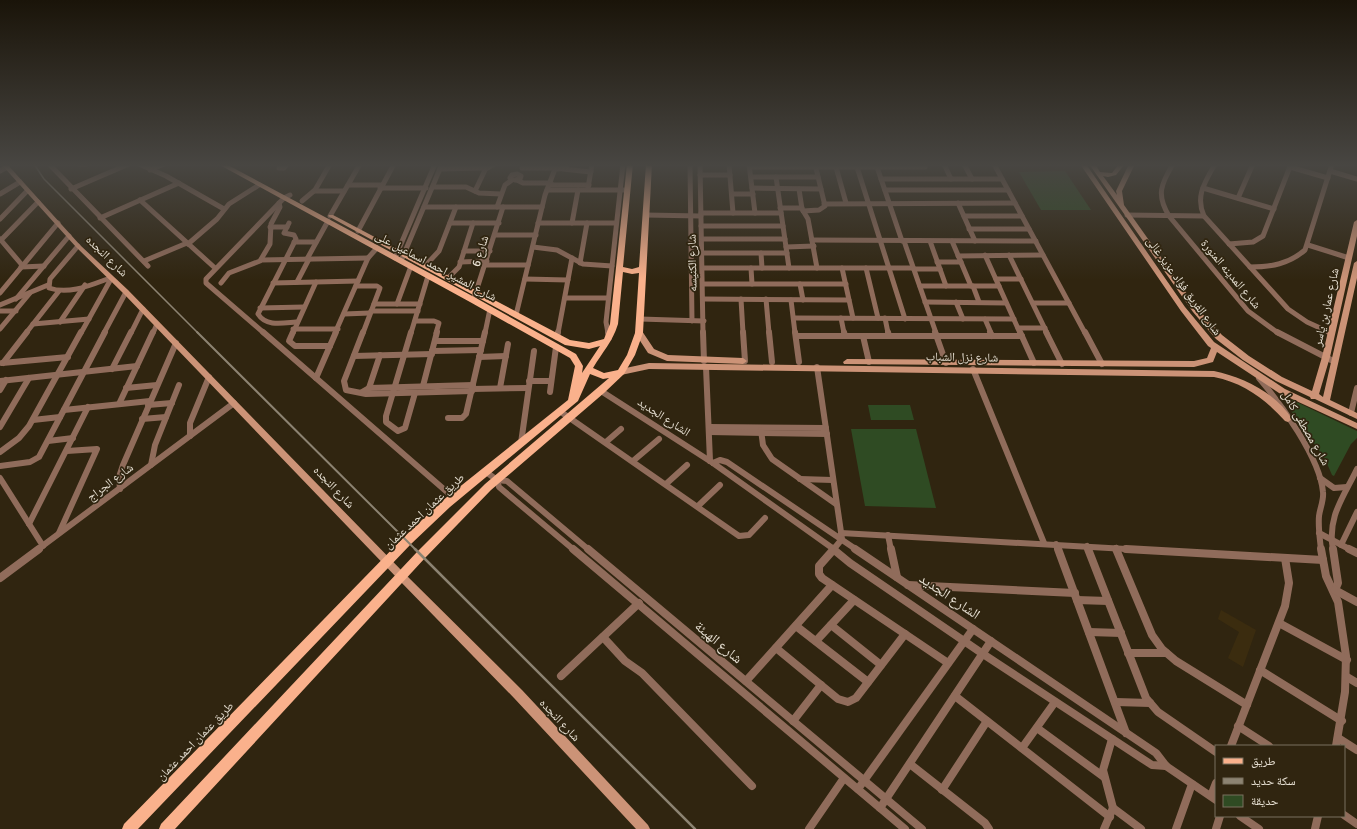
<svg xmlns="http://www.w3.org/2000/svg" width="1357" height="829" viewBox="0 0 1357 829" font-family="Signika,'Noto Naskh Arabic',sans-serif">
	<rect width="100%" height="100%" fill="#302510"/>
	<path fill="#3b2c0f" d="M 1221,610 L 1256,630 L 1243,667 L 1228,658 L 1239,632 L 1218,619 Z"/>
	<g fill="#2f4b23">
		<path d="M 1065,171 L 1091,210 L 1041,210 L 1019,172 Z"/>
		<path d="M 1286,397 L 1357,431 L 1357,438 L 1351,444 L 1334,476 L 1332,475 L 1325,459 L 1282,398 Z"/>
		<path d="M 868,405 L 910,405 L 914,420 L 871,420 Z"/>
		<path d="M 851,429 L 916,429 L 936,508 L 865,506 Z"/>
	</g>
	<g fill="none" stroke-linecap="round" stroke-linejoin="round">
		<g stroke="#906c5b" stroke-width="5">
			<path d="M 49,164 L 148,266"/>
			<path d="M 79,164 L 86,164"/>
			<path d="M 139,164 L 166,176 L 224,209"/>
			<path d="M 480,164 L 480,167 L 488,168 L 494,164"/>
			<path d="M 553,164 L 553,167 L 558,169 L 565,168 L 568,164"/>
			<path d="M 690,164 L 692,321"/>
			<path d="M 700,164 L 703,333"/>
			<path d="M 729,164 L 733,213"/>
			<path d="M 749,164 L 755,213"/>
			<path d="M 944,164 L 951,179"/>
			<path d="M 964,164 L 972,179"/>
			<path d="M 994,164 L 1085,333"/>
			<path d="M 1173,164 C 1161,184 1156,195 1169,216 L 1248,311 L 1278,333"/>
			<path d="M 1215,164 C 1205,182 1195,196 1204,216 L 1288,309 L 1307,322 L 1331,333"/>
			<path d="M 750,167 L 925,167"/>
			<path d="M 836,167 L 846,203"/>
			<path d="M 857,167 L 905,319"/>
			<path d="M 877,167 L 902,241"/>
			<path d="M 1290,167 L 1328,178"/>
			<path d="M 279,168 L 284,168 L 287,164"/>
			<path d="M 522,168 L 554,168"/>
			<path d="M 440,169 L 483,168"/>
			<path d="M 563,169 L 591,172"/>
			<path d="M 150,170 L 164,164"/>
			<path d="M 0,171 L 7,167"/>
			<path d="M 1330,171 L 1357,179"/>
			<path d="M 517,174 L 521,176 L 520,179 L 515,180 L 510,178 L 512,175 Z"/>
			<path d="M 700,175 L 730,175"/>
			<path d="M 751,177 L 818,177"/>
			<path d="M 776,177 L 789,268"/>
			<path d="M 881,179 L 1002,179"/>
			<path d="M 517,180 L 523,183 L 551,183"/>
			<path d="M 348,185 L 381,185"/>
			<path d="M 550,185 L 589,185"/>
			<path d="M 433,187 L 466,187 L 479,193 L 501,194"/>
			<path d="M 380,188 L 426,188"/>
			<path d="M 588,188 L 592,164"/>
			<path d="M 752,188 L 821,189"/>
			<path d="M 1203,188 L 1274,209"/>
			<path d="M 71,189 L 129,164"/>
			<path d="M 799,189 L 802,209 L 808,219 L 817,268"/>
			<path d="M 547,190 L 624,190"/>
			<path d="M 885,190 L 1008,190"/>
			<path d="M 314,191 L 344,191"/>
			<path d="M 475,191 L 486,168"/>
			<path d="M 0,194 L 20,182"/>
			<path d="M 732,194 L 753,194"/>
			<path d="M 1238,198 L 1253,164"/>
			<path d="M 140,200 L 215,268"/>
			<path d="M 302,201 L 315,190 L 330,164"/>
			<path d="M 958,203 L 975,241"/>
			<path d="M 824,204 L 1015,203"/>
			<path d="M 424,207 L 542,207"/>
			<path d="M 497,207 L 505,185 L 512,180"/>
			<path d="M 780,208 L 802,208"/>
			<path d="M 803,211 L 819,210 L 825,206 L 815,164"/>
			<path d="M 701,213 L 781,213"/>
			<path d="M 646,215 L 701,216"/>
			<path d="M 1127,215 L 1204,216"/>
			<path d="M 330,216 L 360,164"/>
			<path d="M 964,216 L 1022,216"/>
			<path d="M 100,218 L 179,183"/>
			<path d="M 0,219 L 27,191"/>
			<path d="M 289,223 L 284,233 L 294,235 L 296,239 L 258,314 C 266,327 283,323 296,322"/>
			<path d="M 450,223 L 499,223"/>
			<path d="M 538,223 L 616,223"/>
			<path d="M 572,223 L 578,190"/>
			<path d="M 701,226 L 783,226"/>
			<path d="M 270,227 L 287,227"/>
			<path d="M 969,229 L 1029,229"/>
			<path d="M 358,231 L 394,164"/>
			<path d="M 495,235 L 536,235"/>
			<path d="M 0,239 L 22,265"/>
			<path d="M 702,239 L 785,239"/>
			<path d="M 1,240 L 38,202"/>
			<path d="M 812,240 L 1036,241"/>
			<path d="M 904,241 L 936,333"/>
			<path d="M 930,241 L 946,286"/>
			<path d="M 952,241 L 971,286"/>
			<path d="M 294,242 L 316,242"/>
			<path d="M 188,244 L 217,219 L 229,204 L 259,185"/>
			<path d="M 1229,244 L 1253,242 L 1263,236 L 1291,164"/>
			<path d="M 1308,245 L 1349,258"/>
			<path d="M 78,246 L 50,279 L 49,288 C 69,295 91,285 110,278"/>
			<path d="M 533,247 L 557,250 L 583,264 L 612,266"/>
			<path d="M 786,247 L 814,246"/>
			<path d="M 464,251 L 490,251"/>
			<path d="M 702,253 L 787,253"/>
			<path d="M 761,253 L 762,268"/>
			<path d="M 985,255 L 1020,333"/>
			<path d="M 1009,255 L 1047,333"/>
			<path d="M 958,256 L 1043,255"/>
			<path d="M 395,258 L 435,164"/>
			<path d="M 307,259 L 328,221"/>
			<path d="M 261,260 L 368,258"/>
			<path d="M 144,261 L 187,243"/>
			<path d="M 401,261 L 442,164"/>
			<path d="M 460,262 L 487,261"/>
			<path d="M 937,262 L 961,262"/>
			<path d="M 580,263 L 587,223"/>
			<path d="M 486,265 L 528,265"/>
			<path d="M 425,266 L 439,251 L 456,207"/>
			<path d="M 21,267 L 44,266"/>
			<path d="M 1250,267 C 1271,267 1289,264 1305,250 L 1332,164"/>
			<path d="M 703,268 L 913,268"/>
			<path d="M 751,268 L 752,284"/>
			<path d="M 842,268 L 853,318"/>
			<path d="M 866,268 L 878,318"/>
			<path d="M 914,269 L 940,269"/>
			<path d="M 448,278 L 459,267 L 473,223"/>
			<path d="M 525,279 L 568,280"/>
			<path d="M 996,279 L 1021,279"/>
			<path d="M 297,282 L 309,259"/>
			<path d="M 221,283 L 229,273 L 260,261 L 270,244 L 271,224 L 280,207 L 279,203"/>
			<path d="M 273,283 L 358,281"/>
			<path d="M 703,284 L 846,284"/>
			<path d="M 800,284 L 803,300"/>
			<path d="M 356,286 L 377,286 L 380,288 L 363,333"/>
			<path d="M 920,286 L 999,286"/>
			<path d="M 973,286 L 979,302"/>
			<path d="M 0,293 L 58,223"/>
			<path d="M 474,298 L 503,207"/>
			<path d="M 565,298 L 608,298"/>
			<path d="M 16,299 L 69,236"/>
			<path d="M 703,299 L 849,300"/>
			<path d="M 741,299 L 743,333"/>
			<path d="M 766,299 L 769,333"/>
			<path d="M 791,300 L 795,333"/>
			<path d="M 925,302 L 1006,303"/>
			<path d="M 956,302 L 963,319"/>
			<path d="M 1033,303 L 1069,303"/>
			<path d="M 374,304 L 420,304"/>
			<path d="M 397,304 L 411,266"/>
			<path d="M 0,305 L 48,285"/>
			<path d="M 260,308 L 304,307"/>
			<path d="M 0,311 L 16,311"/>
			<path d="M 371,311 L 418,311"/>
			<path d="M 344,314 L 370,313"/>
			<path d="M 516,315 L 545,195 L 555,169"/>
			<path d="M 794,318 L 1014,319"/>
			<path d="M 841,318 L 844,333"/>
			<path d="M 885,318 L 888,333"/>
			<path d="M 640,319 L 704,321"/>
			<path d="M 985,319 L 991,333"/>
			<path d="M 415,321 L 434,321 L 439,323 L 436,333"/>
			<path d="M 60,322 L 85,285"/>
			<path d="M 33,324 L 89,319"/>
			<path d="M 1018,328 L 1045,328"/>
			<path d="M 0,329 L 30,293"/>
			<path d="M 293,329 L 338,329"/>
			<path d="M 26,333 L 59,291"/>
			<path d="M 81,333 L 111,279"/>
			<path d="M 104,333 L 126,292"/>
			<path d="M 131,333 L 143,309"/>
			<path d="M 153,333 L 157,324"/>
			<path d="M 264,333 L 206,283 L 206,279 L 284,198 L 290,195"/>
			<path d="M 293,333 L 316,282"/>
			<path d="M 335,333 L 368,258 L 377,248"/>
			<path d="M 411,333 L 428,276"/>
			<path d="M 485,333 L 490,309"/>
			<path d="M 558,333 L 572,258"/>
			<path d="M 608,333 L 606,322 L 623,164"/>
		</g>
		<g stroke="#906c5b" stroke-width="6">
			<path d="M 263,332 L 454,498"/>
			<path d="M 293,332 L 289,341 L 295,346 L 330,346"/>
			<path d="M 363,332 L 344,381 L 346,390 L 366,394 L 472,391"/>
			<path d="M 411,332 L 386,416 L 386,422 L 398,431 L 405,428 L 415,393"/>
			<path d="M 608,332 L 609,338"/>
			<path d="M 703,332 L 704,361"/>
			<path d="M 743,332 L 745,361"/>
			<path d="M 769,332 L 772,362"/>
			<path d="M 795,332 L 799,362"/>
			<path d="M 844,332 L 845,336"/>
			<path d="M 888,332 L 889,336"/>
			<path d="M 935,332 L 946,363"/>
			<path d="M 990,332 L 992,336"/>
			<path d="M 1020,332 L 1034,363"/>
			<path d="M 1046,332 L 1062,364"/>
			<path d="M 1085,332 L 1102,364"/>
			<path d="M 1277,332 L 1335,362"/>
			<path d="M 1329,332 L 1331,333"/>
			<path d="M 796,336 L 1022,336"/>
			<path d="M 863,336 L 869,362"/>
			<path d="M 557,337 L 558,332"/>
			<path d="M 435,341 L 483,341"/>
			<path d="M 432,351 L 481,350"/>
			<path d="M 354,356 L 432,354"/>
			<path d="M 479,357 L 506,356"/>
			<path d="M 2,363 L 68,357"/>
			<path d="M 3,363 L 27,332"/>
			<path d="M 706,367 L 710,461"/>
			<path d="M 817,367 L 842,539 L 833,550"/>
			<path d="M 112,369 L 131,332"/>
			<path d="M 973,369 L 1044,543"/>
			<path d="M 316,378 L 336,332"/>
			<path d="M 1259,378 C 1281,404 1320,458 1323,492 C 1324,500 1320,508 1319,516 C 1318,528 1320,539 1321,550"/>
			<path d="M 0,381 L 137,366"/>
			<path d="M 529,381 L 551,381"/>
			<path d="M 423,386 L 437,332"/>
			<path d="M 126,388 L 157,385"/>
			<path d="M 369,388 L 380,355"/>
			<path d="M 500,388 L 508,344"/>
			<path d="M 472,389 L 528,388"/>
			<path d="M 0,390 L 6,380"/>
			<path d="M 601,391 L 713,463 L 835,550"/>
			<path d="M 362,392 L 369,388 L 473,385"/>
			<path d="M 550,392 L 556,347"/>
			<path d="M 119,404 L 153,332"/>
			<path d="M 148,405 L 172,403"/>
			<path d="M 64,410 L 150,401"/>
			<path d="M 561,412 L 739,536 L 749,535 L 765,518"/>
			<path d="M 1351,413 L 1357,388"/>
			<path d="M 448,418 L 462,418 L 466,414 L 485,332"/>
			<path d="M 142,419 L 166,417"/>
			<path d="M 33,420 L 60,417"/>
			<path d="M 0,427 L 29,378"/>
			<path d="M 709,427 L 826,428"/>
			<path d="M 761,430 L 763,445 L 772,459 L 836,504"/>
			<path d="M 709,432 L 827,434"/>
			<path d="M 190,436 L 190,423 L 209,377"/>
			<path d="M 48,441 L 73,438"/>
			<path d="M 606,442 L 621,429"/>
			<path d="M 521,443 L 534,351"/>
			<path d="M 0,452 L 19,438 L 29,426 L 81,332"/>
			<path d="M 633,461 L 659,439"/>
			<path d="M 713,463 L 720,460 L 727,462 L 857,550"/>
			<path d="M 151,465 L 155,445 L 179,385"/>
			<path d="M 0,466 L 30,462 L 39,457 L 105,332"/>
			<path d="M 486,472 L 497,480 L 507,481 L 589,550"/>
			<path d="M 0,478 L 43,546"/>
			<path d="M 1320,478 L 1334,488 L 1347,487"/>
			<path d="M 800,479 L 832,480"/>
			<path d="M 497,480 L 499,487 L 574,550"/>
			<path d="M 666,484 L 687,465"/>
			<path d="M 120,489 L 119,477 L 123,465 L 176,343"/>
			<path d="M 698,506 L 720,485"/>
			<path d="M 29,524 L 88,407"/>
			<path d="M 59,533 L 97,449 L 67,451"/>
			<path d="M 841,533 L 1144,550"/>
			<path d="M 1319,533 L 1351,550"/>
			<path d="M 888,535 L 891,550"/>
			<path d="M 1056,544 L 1058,550"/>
			<path d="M 1341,545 L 1357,512"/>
			<path d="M 1087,546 L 1089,550"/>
			<path d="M 1116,548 L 1117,550"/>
			<path d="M 37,550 L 234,403"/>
			<path d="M 1333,550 C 1327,517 1343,498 1357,469"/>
		</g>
		<g stroke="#906c5b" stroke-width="8">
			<path d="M 573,549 L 905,829"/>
			<path d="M 588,549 L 922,829"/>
			<path d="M 833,549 L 850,563 L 983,654 L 1152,765 L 1166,766"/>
			<path d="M 834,549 L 819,566 L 819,574 L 822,578 L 948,663"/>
			<path d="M 855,549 L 1156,753 L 1166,766 L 1216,800"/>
			<path d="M 891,549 L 897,577"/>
			<path d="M 1058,549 L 1126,733"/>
			<path d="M 1088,549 L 1146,698 L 1158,712 L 1216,752"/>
			<path d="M 1116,549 L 1152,635 L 1162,649 L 1176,661 L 1247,705"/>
			<path d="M 1126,549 L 1323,560"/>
			<path d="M 1321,549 L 1326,576 L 1338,602 L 1346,656 L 1345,692 L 1336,746"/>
			<path d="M 1333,549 L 1338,583 L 1335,590"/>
			<path d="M 1349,549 L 1357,553"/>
			<path d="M 0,578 L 39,549"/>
			<path d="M 908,585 L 1075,593"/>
			<path d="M 1335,590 L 1357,602"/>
			<path d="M 1077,600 L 1108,601"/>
			<path d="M 1279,623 L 1347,660"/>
			<path d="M 831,625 L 881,665"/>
			<path d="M 796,626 L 868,682"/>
			<path d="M 1089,632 L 1121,633"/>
			<path d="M 603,637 L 625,661 L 642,673 L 752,786"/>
			<path d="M 816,641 L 854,600"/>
			<path d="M 776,648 L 838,699 L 848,702 L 856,698 L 905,634"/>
			<path d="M 1128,653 L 1166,653"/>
			<path d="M 1260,670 L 1342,721"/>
			<path d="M 561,676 L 639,603"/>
			<path d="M 1347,677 L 1357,683"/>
			<path d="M 746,681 L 832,585"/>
			<path d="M 955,696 L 1110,817"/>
			<path d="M 1116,702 L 1150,703"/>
			<path d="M 793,721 L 821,685"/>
			<path d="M 1238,726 L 1269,746"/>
			<path d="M 1037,728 L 1104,777"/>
			<path d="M 1338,738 L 1357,750"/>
			<path d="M 1231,746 L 1285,606 L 1289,583 L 1285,558"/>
			<path d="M 1022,748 L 1055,702"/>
			<path d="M 910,764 L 985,823 L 989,829"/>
			<path d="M 858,789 L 973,629"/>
			<path d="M 942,790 L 987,721"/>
			<path d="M 1211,796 L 1216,783"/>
			<path d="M 880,808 L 991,641"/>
			<path d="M 1113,808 L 1141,829"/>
			<path d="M 1344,815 L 1357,824"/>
			<path d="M 1240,816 L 1259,829"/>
			<path d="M 809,829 L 844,778"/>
			<path d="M 1104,829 L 1113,808 L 1103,770 L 1112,739"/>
			<path d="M 1176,829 L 1192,784"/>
			<path d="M 1216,829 L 1220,816"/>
			<path d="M 1315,829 L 1318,816"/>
		</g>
		<g fill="#cc9377" fill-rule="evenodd">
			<path d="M 1,164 L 7,164 L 80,245 L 128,290 L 404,573 L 522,690 L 648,825 L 650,829 L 636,829 L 514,698 L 398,579 L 124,294 L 76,247 Z"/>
			<path d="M 1080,164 L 1086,164 L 1185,307 L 1214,342 L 1285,389 L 1357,423 L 1357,429 L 1279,393 L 1217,352 L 1213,362 L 1194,367 L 844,364 L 843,362 L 847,359 L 1194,361 L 1207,358 L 1211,348 L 1208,346 L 1181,311 Z"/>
			<path d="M 1089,164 L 1095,164 L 1100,172 L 1112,173 L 1119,164 L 1125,164 L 1116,175 L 1108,177 L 1103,176 L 1117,195 L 1116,191 L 1129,164 L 1135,164 L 1122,191 L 1124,205 L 1197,308 L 1222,335 L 1249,356 L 1282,377 L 1312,391 L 1322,357 L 1354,222 L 1357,220 L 1357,236 L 1330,357 L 1319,394 L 1323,397 L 1354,263 L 1357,261 L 1357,278 L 1330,400 L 1357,413 L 1357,419 L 1315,399 L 1311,399 L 1310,397 L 1276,381 L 1243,360 L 1216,339 L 1193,312 Z"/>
			<path d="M 636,331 L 642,331 L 654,349 L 668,355 L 743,358 L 747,361 L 743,364 L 667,361 L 648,353 L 635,333 Z"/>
			<path d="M 649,363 L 1214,371 C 1243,377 1276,393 1292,419 L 1288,422 L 1285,421 C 1265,399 1244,383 1214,377 L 649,369 L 621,375 L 617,372 L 621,369 Z"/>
		</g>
		<path fill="#fab18c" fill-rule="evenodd" d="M 218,164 L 226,164 L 476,298 L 576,354 L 583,366 L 582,373 L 600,346 L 589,349 L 565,345 L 328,216 L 329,215 L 333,215 L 570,340 L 589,343 L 604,339 L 610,324 L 627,164 L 633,164 L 623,267 L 632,269 L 639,267 L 646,164 L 652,164 L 643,333 L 635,355 L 624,374 L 604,393 L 491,490 L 425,558 L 175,829 L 159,829 L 161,824 L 417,552 L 485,484 L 609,378 L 603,379 L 590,374 L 578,401 L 450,507 L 411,544 L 138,829 L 122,829 L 124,824 L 403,538 L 442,501 L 568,400 L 575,366 L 570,358 L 470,302 ZM 623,272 L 632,274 L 639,273 L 635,333 L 627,355 L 618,370 L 604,373 L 593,368 C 603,351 612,343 618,324 Z"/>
		<path stroke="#8c8372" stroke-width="1.5" d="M 34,164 L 44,179 L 198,333"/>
		<path stroke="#8c8372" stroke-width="2" d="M 197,332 L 416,550"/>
		<path stroke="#8c8372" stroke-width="2.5" d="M 415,549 L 695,829"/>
	</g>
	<linearGradient id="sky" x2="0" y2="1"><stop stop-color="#1a1409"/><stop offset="0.59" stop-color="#484642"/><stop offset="1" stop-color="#484642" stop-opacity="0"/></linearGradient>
	<rect width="1357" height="280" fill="url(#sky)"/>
	<g text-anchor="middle" stroke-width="3.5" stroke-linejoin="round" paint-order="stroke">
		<g font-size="12" fill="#e7e0d3" stroke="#302510">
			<text transform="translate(480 251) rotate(-73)" y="4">شارع 6</text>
			<text transform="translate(107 256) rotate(44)" y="4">شارع النجده</text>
			<text transform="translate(692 263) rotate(-91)" y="4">شارع الكنيسه</text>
			<text transform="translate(436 266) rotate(28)" y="4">شارع المشير احمد اسماعيل على</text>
			<text transform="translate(1231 274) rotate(50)" y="4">شارع المدينه المنورة</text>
			<text transform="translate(1184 286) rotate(54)" y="4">شارع الفريق فؤاد عزيز غالى</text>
			<text transform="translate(1326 307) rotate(-77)" y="4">شارع عمار بن ياسر</text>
			<text transform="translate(962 357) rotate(1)" y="4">شارع نزل الشباب</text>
			<text transform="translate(664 417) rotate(33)" y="4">الشارع الجديد</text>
			<text transform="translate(1306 428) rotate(60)" y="4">شارع مصطفى كامل</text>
			<text transform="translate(110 482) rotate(-37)" y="4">شارع الجراج</text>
			<text transform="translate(334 487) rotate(46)" y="4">شارع النجده</text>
			<text transform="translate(424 511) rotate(-43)" y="4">طريق عثمان احمد عثمان</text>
			<text transform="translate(560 720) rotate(47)" y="4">شارع النجده</text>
			<text transform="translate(195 741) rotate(-46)" y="4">طريق عثمان احمد عثمان</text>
		</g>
		<g font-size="14" fill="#e7e0d3" stroke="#302510">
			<text transform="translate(950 596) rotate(34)" y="5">الشارع الجديد</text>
			<text transform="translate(719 642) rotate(40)" y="5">شارع الهيئة</text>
		</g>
	</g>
	<rect x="1215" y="745" width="130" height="72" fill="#302510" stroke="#79705e"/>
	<rect x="1223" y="758" width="20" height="6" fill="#fab18c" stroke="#79705e"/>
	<text x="1251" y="765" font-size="12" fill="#e7e0d3">طريق</text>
	<rect x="1223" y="778" width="20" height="6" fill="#8c8372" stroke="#79705e"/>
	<text x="1251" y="785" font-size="12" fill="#e7e0d3">سكة حديد</text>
	<rect x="1223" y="795" width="20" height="12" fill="#2f4b23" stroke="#79705e"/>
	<text x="1251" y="805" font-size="12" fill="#e7e0d3">حديقة</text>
</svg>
